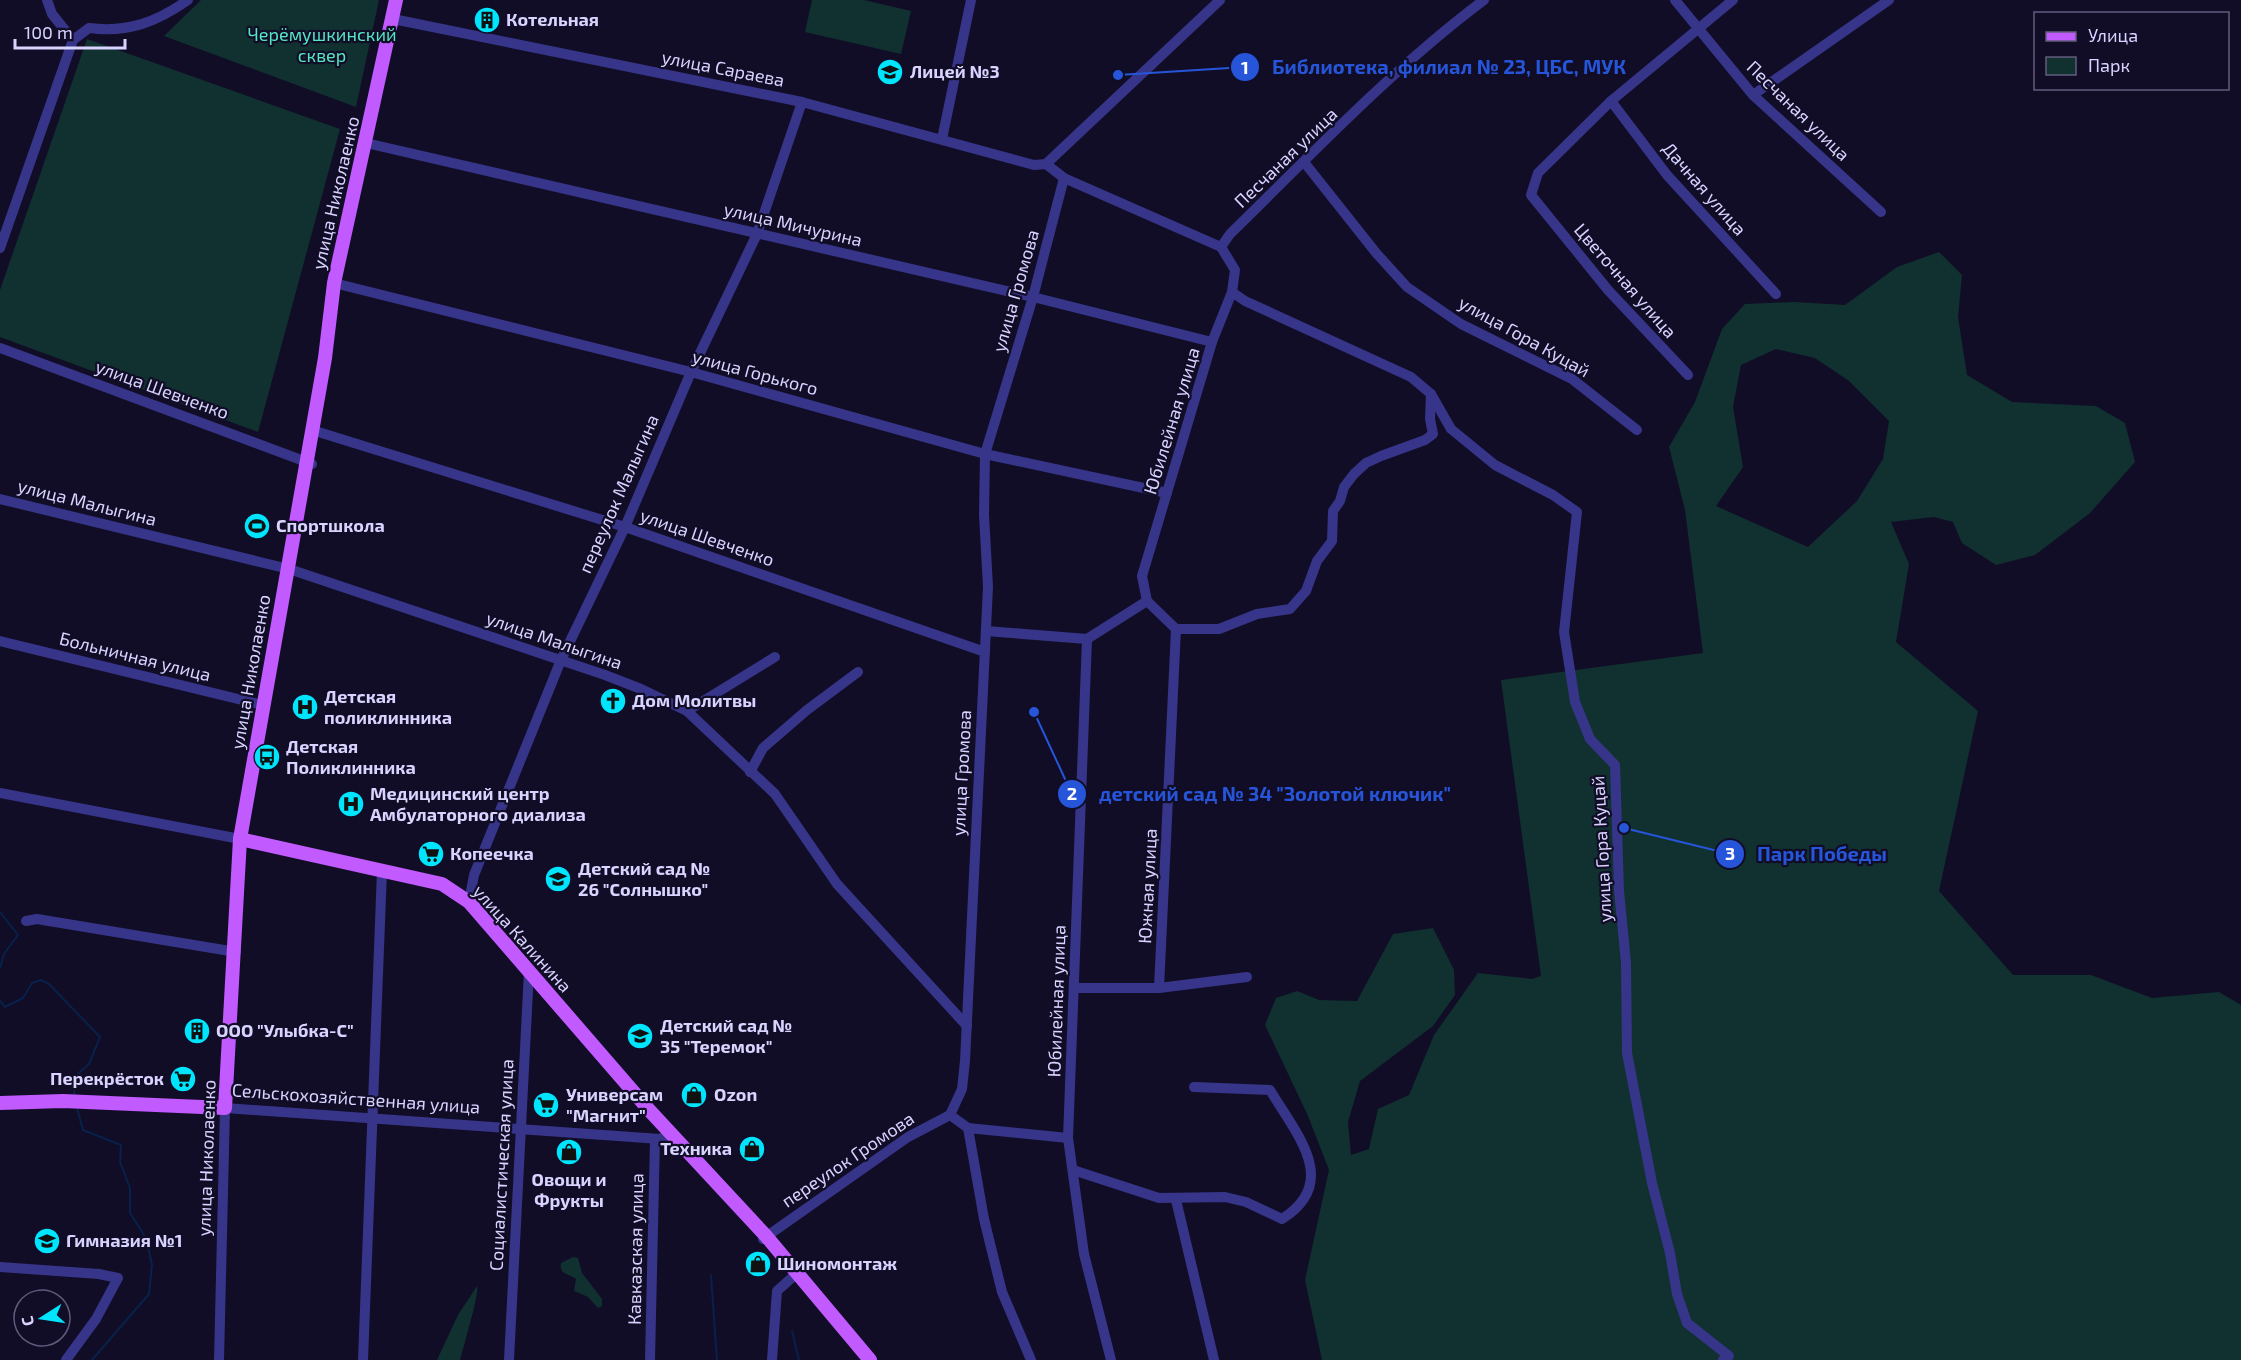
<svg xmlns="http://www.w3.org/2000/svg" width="2241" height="1360" viewBox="0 0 2241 1360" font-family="'Exo 2',sans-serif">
	<rect width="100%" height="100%" fill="#110d27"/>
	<g fill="#103130" fill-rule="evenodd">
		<path d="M 201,0 L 379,0 L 356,107 L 164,36 Z"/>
		<path d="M 812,0 L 864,0 L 911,11 L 901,54 L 805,32 Z"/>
		<path d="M 87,39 L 340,129 L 258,432 L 0,337 L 0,290 Z"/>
		<path d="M 1939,252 L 1962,275 L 1958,317 L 1967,375 L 2012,402 L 2096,406 L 2125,423 L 2135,462 L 2090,513 L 2035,555 L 1996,565 L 1962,543 L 1953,522 L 1934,517 L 1891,522 L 1909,564 L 1896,642 L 1978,711 L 1939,891 L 2013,975 L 2091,975 L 2152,998 L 2219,992 L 2241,1005 L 2241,1360 L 1322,1360 L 1305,1280 L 1329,1170 L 1308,1116 L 1265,1025 L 1276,998 L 1297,991 L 1319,1000 L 1357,1001 L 1393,934 L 1433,928 L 1454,970 L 1455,995 L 1433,1026 L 1360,1081 L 1348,1122 L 1351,1155 L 1369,1149 L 1378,1109 L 1409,1095 L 1434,1035 L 1478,973 L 1532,979 L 1541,976 L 1501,680 L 1703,653 L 1685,510 L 1669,447 L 1695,402 L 1722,329 L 1745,304 L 1794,302 L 1845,305 L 1897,267 ZM 1776,349 L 1815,358 L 1849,381 L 1889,421 L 1883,459 L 1857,501 L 1808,547 L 1716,506 L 1743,467 L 1733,407 L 1741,365 Z"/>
		<path d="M 573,1257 L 578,1258 L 582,1273 L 602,1299 L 602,1306 L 598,1308 L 588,1297 L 574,1291 L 576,1279 C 568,1273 559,1275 561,1263 Z"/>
		<path d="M 477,1286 C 480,1292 463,1348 460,1360 L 437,1360 L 458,1315 Z"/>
	</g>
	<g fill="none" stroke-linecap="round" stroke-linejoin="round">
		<g stroke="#08214b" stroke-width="2">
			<path d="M 0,912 L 18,935 L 4,954 L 0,968"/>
			<path d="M 0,1001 L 5,1007 L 23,998 L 32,983 L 41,980 L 49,984 L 100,1037 L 89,1064 L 72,1079 L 75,1097"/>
			<path d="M 77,1108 L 83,1130 L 121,1145 L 120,1162 L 130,1188 L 130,1213 L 146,1238 L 152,1265 L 149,1294 L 92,1360"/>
			<path d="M 711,1275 L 717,1360"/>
			<path d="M 792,1331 L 799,1360"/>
		</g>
		<g stroke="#373589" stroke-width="10">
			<path d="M 1675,0 L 1753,95 L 1881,212"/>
			<path d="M 392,23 L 398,20 L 802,102 L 1034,165 L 1046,164 L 1220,0"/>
			<path d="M 73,40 L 89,28 C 128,33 157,22 188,0"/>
			<path d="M 1753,95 L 1889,0"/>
			<path d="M 1611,101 L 1667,175 L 1776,294"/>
			<path d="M 942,139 L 971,0"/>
			<path d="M 366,143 L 1033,297 L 1212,342"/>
			<path d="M 1304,162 L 1377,254 L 1407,287 L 1461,324 L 1572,379 L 1637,430"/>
			<path d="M 1046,164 L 1064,178 L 1221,247 L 1235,270 L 1232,292 L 1212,342 L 1142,576 L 1147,601 L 1176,629 L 1159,988"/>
			<path d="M 1221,247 L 1230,234 C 1312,154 1392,69 1484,0"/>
			<path d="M 0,248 L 73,40 L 52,14 L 47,0"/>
			<path d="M 334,283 L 691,372 L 985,454 L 1167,493"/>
			<path d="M 1232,292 L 1245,301 L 1411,377 L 1431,394 L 1451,429 L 1495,465 L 1553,495 L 1577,512 L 1564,632 L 1575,702 L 1590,739 L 1615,765 L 1619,891 L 1626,963 L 1627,1053 L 1652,1183 L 1670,1253 L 1677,1294 L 1687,1323 L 1729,1356 L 1723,1360"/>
			<path d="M 0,348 L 312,464"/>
			<path d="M 1688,375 L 1608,290 L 1531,195 L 1538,173 L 1611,101 L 1733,0"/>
			<path d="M 312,430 L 625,527 L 985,652"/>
			<path d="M 0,499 L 289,569 L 605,675 L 641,689 L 687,711 L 775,794 L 837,884 L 967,1026"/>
			<path d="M 1176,629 L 1219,629 L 1257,614 L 1290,609 L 1306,591 L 1317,561 L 1332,541 L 1333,511 L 1340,501 L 1344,487 L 1354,474 L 1366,463 L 1381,456 L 1425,440 L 1433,434 L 1430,419 L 1431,394"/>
			<path d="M 986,631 L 1087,639 L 1147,601"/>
			<path d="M 1087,639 L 1068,1138 L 1084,1254 L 1111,1360"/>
			<path d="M 0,641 L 263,705"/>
			<path d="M 687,711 L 775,657"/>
			<path d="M 750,772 L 763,748 L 807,710 L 858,672"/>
			<path d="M 0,793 L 240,839"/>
			<path d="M 469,902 L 474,875 L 561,660 L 625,527 L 691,372 L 757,234 L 802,102"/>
			<path d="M 26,921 L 37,919 L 236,952"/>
			<path d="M 1074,988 L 1159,988 L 1247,977"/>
			<path d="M 950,1115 L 962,1089 L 965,1061 L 988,587 L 984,515 L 985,454 L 1033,297 L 1064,178"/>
			<path d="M 950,1115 L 968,1128 L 984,1219 L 1002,1292 L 1031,1360"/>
			<path d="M 968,1128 L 1068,1138"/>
			<path d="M 1073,1170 L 1159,1198 L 1225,1197 L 1246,1202 L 1282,1219 C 1341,1182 1296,1134 1270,1090 L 1194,1087"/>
			<path d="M 1176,1200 L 1214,1360"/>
			<path d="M 763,1239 L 908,1137 L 950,1115"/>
			<path d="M 0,1267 L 99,1274 L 118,1278 L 96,1319 L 66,1360"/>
			<path d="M 219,1360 L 225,1108 L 660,1139 L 671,1134"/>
			<path d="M 363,1360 L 382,871"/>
			<path d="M 509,1360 L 529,971"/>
			<path d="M 650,1360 L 655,1139"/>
			<path d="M 772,1360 L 777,1291 L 796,1274"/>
		</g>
		<g stroke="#c15aff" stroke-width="14">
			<path d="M 240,839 L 442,884 L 469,902 L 650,1111 L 766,1236 L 870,1360"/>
			<path d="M 0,1103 L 63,1101 L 225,1108 L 240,839 L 325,358 L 334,283 L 396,0"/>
		</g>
	</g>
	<defs>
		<symbol id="building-disc" viewBox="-11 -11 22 22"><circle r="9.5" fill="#00e5fe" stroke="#110d27"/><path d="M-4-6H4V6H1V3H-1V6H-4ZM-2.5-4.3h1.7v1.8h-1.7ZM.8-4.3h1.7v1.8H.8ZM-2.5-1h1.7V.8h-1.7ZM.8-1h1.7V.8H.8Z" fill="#111"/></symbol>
		<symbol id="school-disc" viewBox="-11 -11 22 22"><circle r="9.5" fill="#00e5fe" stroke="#110d27"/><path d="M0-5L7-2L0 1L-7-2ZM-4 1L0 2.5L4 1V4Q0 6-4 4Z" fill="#111"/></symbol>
		<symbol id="stadium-disc" viewBox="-11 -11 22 22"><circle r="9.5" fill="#00e5fe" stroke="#110d27"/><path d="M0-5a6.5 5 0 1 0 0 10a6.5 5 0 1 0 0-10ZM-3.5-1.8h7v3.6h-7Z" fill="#111"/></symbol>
		<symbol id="church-disc" viewBox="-11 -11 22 22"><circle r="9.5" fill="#00e5fe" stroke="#110d27"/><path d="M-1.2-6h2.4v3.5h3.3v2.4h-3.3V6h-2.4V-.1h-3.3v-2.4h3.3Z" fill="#111"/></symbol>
		<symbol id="hospital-disc" viewBox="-11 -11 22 22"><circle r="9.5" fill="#00e5fe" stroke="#110d27"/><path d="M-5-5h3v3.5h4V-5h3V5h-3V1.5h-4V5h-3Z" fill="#111"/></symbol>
		<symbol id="bus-disc" viewBox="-11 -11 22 22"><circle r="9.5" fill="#00e5fe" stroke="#110d27"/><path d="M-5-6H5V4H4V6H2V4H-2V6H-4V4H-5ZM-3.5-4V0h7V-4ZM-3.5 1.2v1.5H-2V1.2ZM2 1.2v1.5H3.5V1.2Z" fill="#111"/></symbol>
		<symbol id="supermarket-disc" viewBox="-11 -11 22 22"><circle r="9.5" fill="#00e5fe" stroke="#110d27"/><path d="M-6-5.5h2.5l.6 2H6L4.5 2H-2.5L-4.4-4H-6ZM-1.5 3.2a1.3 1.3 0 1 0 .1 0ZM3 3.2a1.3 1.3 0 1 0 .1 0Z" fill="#111"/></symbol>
		<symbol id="shop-disc" viewBox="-11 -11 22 22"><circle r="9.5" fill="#00e5fe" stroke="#110d27"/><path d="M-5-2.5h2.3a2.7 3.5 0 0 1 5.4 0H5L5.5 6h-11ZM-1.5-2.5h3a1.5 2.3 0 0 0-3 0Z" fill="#111"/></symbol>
	</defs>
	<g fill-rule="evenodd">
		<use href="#building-disc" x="472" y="5" width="30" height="30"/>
		<use href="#school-disc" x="875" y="57" width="30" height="30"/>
		<use href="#stadium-disc" x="242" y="511" width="30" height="30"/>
		<use href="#church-disc" x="598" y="686" width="30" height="30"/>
		<use href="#hospital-disc" x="290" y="692" width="30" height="30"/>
		<use href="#bus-disc" x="252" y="742" width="30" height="30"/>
		<use href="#hospital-disc" x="336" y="789" width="30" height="30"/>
		<use href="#supermarket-disc" x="416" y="839" width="30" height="30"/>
		<use href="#school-disc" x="543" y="864" width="30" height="30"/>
		<use href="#building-disc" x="182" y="1016" width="30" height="30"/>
		<use href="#school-disc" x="625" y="1021" width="30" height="30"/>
		<use href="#supermarket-disc" x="168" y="1064" width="30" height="30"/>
		<use href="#shop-disc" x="679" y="1080" width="30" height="30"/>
		<use href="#supermarket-disc" x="531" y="1090" width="30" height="30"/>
		<use href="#shop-disc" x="737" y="1134" width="30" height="30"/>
		<use href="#shop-disc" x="554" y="1137" width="30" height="30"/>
		<use href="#school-disc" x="32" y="1226" width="30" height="30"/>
		<use href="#shop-disc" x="743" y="1249" width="30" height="30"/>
	</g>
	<g text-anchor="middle" stroke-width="4.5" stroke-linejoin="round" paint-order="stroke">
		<g font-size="18" font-weight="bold" fill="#d8d3ff" stroke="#110d27" text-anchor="start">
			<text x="506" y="26">Котельная</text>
			<text x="910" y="78">Лицей №3</text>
			<text x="276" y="532">Спортшкола</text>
			<text x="324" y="703">Детская<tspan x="324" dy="21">поликлинника</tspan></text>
			<text x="632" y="707">Дом Молитвы</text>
			<text x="286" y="753">Детская<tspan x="286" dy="21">Поликлинника</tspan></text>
			<text x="370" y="800">Медицинский центр<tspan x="370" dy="21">Амбулаторного диализа</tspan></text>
			<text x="450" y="860">Копеечка</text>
			<text x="578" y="875">Детский сад №<tspan x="578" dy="21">26 "Солнышко"</tspan></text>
			<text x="660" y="1032">Детский сад №<tspan x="660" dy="21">35 "Теремок"</tspan></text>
			<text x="216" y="1037">ООО "Улыбка-С"</text>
			<text x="164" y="1085" text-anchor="end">Перекрёсток</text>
			<text x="566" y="1101">Универсам<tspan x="566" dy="21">"Магнит"</tspan></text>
			<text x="714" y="1101">Ozon</text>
			<text x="732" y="1155" text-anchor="end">Техника</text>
			<text x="569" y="1186" text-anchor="middle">Овощи и<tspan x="569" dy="21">Фрукты</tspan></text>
			<text x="66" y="1247">Гимназия №1</text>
			<text x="777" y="1270">Шиномонтаж</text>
		</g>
		<g font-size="18" fill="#55e9c3" stroke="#110d27">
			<text x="322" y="41">Черёмушкинский<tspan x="322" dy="21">сквер</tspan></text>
		</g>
		<g font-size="18" fill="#d8d3ff" stroke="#110d27">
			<text transform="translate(723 69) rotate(11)" y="6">улица Сараева</text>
			<text transform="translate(1798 111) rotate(44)" y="6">Песчаная улица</text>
			<text transform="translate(1286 158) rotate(-44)" y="6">Песчаная улица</text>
			<text transform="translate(1704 189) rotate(49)" y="6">Дачная улица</text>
			<text transform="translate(336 193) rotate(-77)" y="6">улица Николаенко</text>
			<text transform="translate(793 225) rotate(13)" y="6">улица Мичурина</text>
			<text transform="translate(1625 281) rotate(49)" y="6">Цветочная улица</text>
			<text transform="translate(1016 291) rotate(-74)" y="6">улица Громова</text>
			<text transform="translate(1524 337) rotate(29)" y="6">улица Гора Куцай</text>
			<text transform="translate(755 373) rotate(15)" y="6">улица Горького</text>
			<text transform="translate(162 390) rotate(20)" y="6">улица Шевченко</text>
			<text transform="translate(1172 421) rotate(-73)" y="6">Юбилейная улица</text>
			<text transform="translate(619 494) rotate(-66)" y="6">переулок Малыгина</text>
			<text transform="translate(87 503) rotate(14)" y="6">улица Малыгина</text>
			<text transform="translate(707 538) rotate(19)" y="6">улица Шевченко</text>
			<text transform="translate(554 641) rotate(19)" y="6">улица Малыгина</text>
			<text transform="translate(135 657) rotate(14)" y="6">Больничная улица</text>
			<text transform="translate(251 672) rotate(-80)" y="6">улица Николаенко</text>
			<text transform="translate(962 773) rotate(-87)" y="6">улица Громова</text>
			<text transform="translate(1602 849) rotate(-93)" y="6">улица Гора Куцай</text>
			<text transform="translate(1148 886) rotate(-87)" y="6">Южная улица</text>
			<text transform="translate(522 939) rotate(48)" y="6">улица Калинина</text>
			<text transform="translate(1057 1001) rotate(-88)" y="6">Юбилейная улица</text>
			<text transform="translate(356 1099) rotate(4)" y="6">Сельскохозяйственная улица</text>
			<text transform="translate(207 1158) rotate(-88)" y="6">улица Николаенко</text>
			<text transform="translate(848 1160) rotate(-34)" y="6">переулок Громова</text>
			<text transform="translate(502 1165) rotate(-87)" y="6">Социалистическая улица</text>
			<text transform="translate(636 1249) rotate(-89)" y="6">Кавказская улица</text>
		</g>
	</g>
	<path fill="none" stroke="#2655da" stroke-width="2" d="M1118 75L1245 67M1034 712L1072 794M1624 828L1730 854"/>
	<g fill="#2655da" stroke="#110d27" stroke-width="2">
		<circle cx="1118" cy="75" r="6"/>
		<circle cx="1034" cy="712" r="6"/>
		<circle cx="1624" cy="828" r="6"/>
		<circle cx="1245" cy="67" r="15"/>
		<circle cx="1072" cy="794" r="15"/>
		<circle cx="1730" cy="854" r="15"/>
	</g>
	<g font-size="18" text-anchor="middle" font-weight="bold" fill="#fff">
		<text x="1245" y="74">1</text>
		<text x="1072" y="800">2</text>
		<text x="1730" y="860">3</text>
	</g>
	<g font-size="20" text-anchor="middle" font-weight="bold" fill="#2655da" stroke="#110d27" stroke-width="4.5" stroke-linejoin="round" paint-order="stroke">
		<text x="1449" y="74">Библиотека, филиал № 23, ЦБС, МУК</text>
		<text x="1275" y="801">детский сад № 34 "Золотой ключик"</text>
		<text x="1822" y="861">Парк Победы</text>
	</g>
	<rect x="2034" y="12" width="195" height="78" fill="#110d27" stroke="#615c7d" stroke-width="1.5"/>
	<rect x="2046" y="32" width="30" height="9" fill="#c15aff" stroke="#615c7d" stroke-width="1.5"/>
	<text x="2088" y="42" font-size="18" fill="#d8d3ff">Улица</text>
	<rect x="2046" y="57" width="30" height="18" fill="#103130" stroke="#615c7d" stroke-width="1.5"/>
	<text x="2088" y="72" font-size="18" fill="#d8d3ff">Парк</text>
	<g transform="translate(42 1318) rotate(258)"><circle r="28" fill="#110d27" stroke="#615c7d" stroke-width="1.5"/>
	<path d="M0-4.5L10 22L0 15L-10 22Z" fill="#00e5fe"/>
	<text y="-9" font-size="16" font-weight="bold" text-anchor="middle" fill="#d8d3ff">С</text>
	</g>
	<path d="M15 39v9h110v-9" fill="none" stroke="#d8d3ff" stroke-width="3"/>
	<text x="24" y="39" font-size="18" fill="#d8d3ff" stroke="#110d27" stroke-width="4.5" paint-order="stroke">100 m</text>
</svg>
